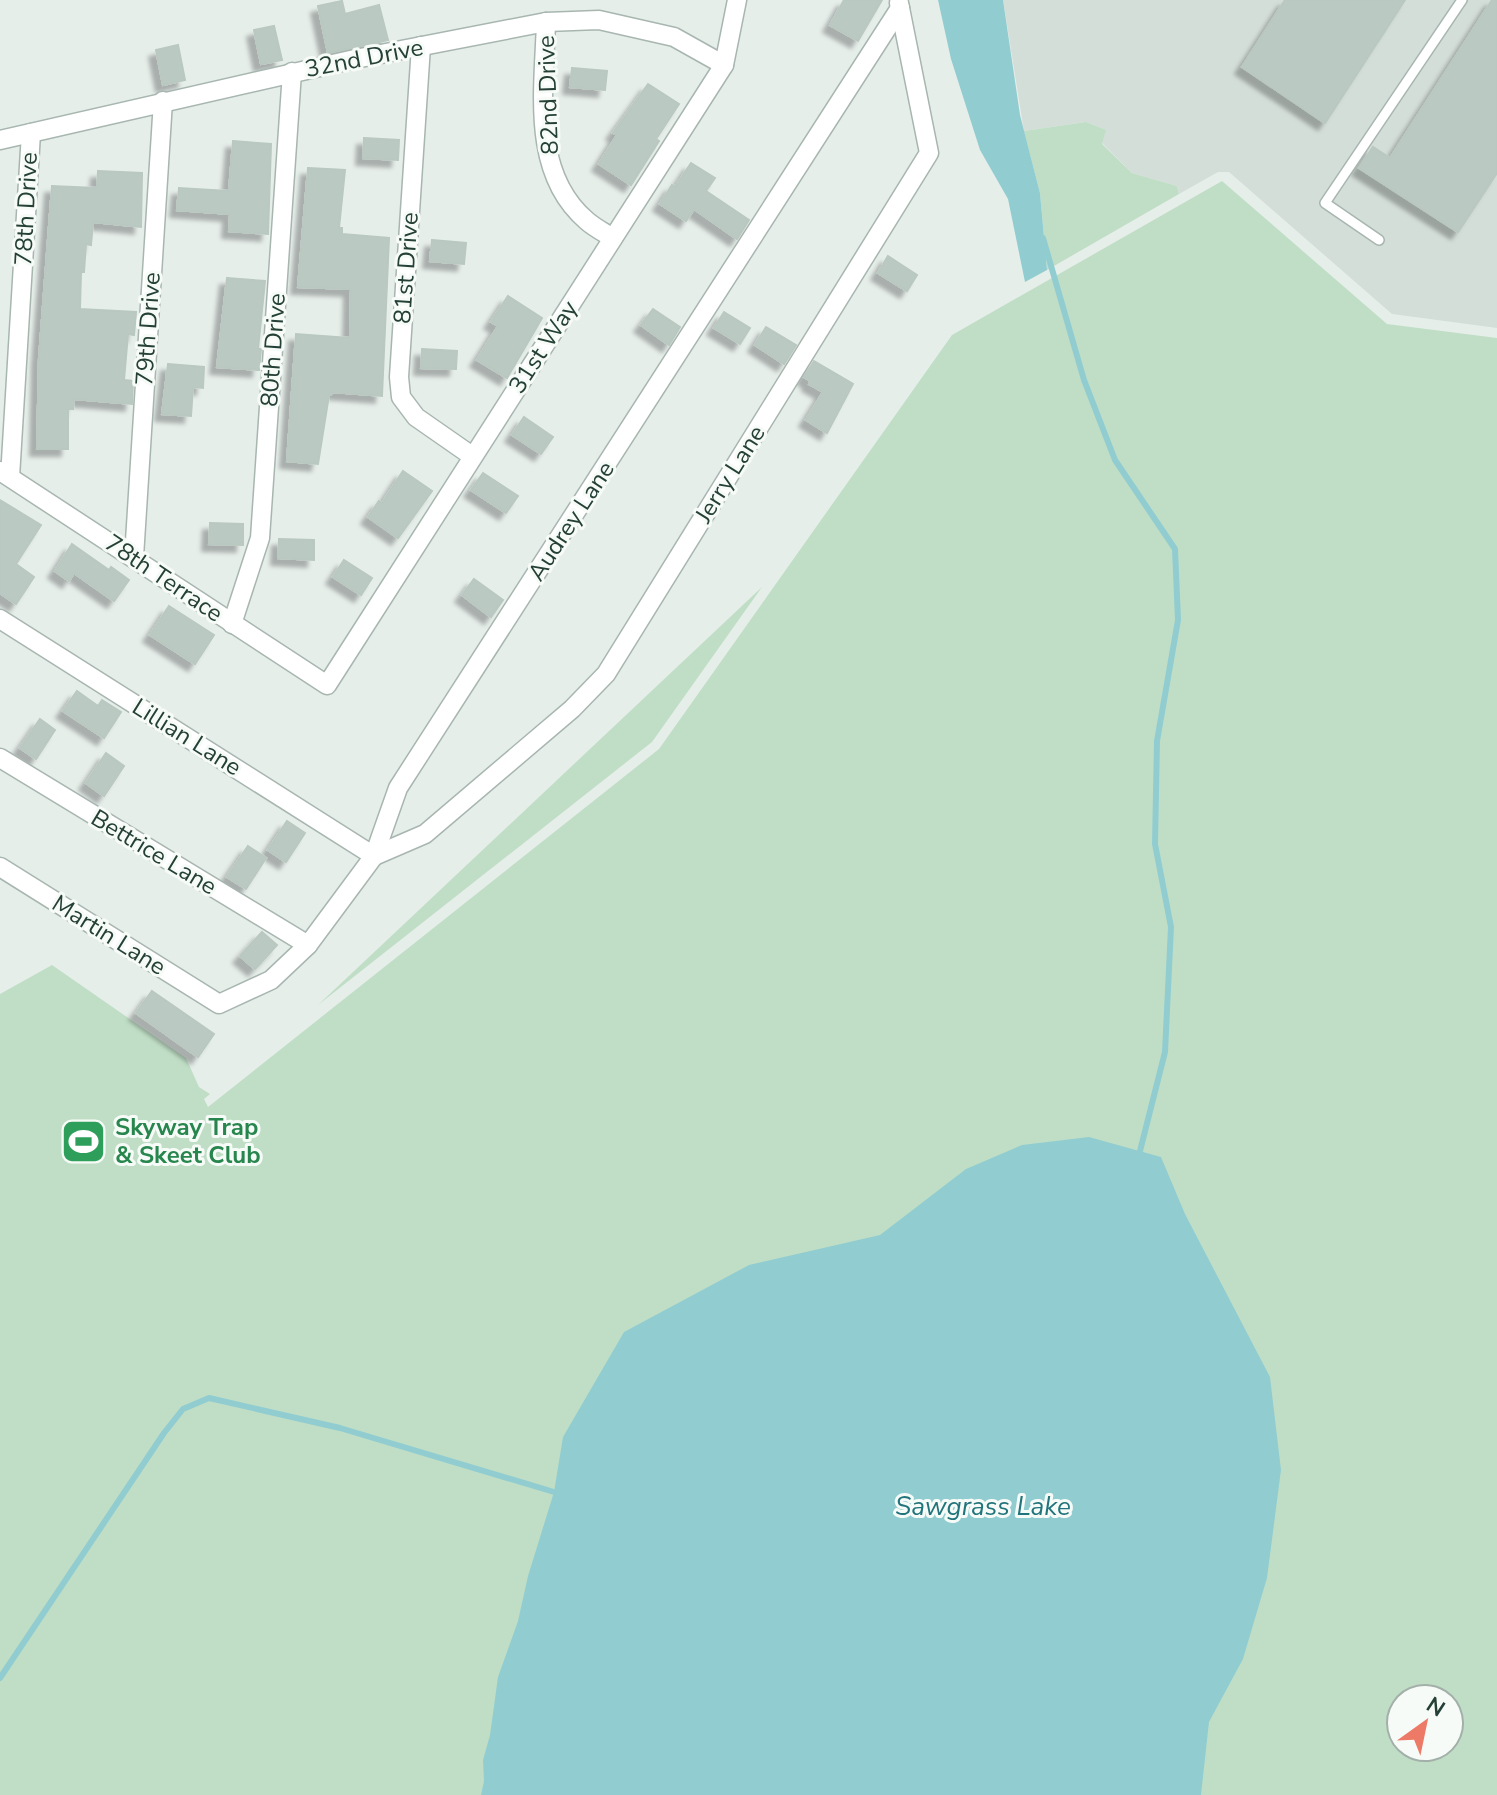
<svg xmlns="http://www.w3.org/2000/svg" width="1497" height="1795" viewBox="0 0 1497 1795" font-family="'Nunito Sans',sans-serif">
	<defs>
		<filter id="shadow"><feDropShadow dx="-7" dy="7" stdDeviation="2" flood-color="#0004"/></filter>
	</defs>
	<rect width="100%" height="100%" fill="#e6eeea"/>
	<path fill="#d4ded9" d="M 1003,0 L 1497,0 L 1497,328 L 1392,314 L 1229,172 L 1218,172 L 1179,194 L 1177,186 L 1132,173 L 1102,143 L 1105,130 L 1086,122 L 1024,131 Z"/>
	<g fill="#c0dec6" fill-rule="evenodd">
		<path d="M 1086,122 L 1106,130 L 1102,144 L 1132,173 L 1177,186 L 1179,194 L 1047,270 L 1040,193 L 1024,131 Z"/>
		<path d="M 1222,181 L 1387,324 L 1497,338 L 1497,1795 L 0,1795 L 0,994 L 52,965 L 186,1058 L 199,1087 L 210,1094 L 204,1099 L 208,1107 L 659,749 L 952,335 ZM 1401,1699 L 1449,1699 L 1449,1747 L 1401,1747 Z"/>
		<path d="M 762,587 L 652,742 L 318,1005 Z"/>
	</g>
	<g fill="#91cdd0">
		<path d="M 938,0 L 1003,0 L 1020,115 L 1040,193 L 1047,270 L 1025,282 L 1008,199 L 980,150 L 951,59 Z"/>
		<path d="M 1089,1137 L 1161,1157 L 1185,1214 L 1270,1377 L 1281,1470 L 1267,1578 L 1243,1659 L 1209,1722 L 1201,1795 L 481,1795 L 484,1781 L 483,1760 L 490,1735 L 498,1677 L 518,1621 L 528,1576 L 554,1492 L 563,1437 L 624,1332 L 749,1265 L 880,1235 L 966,1169 L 1022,1145 Z"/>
	</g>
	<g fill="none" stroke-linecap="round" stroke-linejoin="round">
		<g stroke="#91cdd0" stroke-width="6">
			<path d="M 1043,238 L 1084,380 L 1115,460 L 1175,549 L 1178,620 L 1157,741 L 1155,844 L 1171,927 L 1165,1052 L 1140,1151"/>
			<path d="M 0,1678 L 164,1433 L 183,1409 L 209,1398 L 340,1428 L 554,1492"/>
		</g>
	</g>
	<g fill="#bbc9c3" stroke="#b9c8c0" stroke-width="2" filter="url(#shadow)">
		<path d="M 844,0 L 882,0 L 858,41 L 830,25 Z"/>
		<path d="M 1285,0 L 1405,0 L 1325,123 L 1242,67 Z"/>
		<path d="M 1492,0 L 1497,0 L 1497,173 L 1458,232 L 1359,168 L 1373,147 L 1390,158 Z"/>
		<path d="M 342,1 L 345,14 L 379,5 L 388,40 L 328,53 L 318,6 Z"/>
		<path d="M 274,26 L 282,60 L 261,64 L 254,30 Z"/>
		<path d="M 178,45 L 185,80 L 163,85 L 156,50 Z"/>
		<path d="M 572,68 L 607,71 L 605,90 L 570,87 Z"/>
		<path d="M 648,84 L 679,104 L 656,139 L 659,141 L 631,185 L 599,164 L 617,135 L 613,133 Z"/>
		<path d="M 364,138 L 399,140 L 398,160 L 363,158 Z"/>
		<path d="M 233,141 L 271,144 L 268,234 L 229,231 L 230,214 L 177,210 L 179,188 L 229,191 Z"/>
		<path d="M 691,163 L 715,178 L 706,191 L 749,220 L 737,239 L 694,209 L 686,221 L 660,204 L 672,185 L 675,187 Z"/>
		<path d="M 308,168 L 345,170 L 339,228 L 342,228 L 342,234 L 389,238 L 382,396 L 332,392 L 331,395 L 329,395 L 318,464 L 287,461 L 296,334 L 350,338 L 351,289 L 298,287 Z"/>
		<path d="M 98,171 L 142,173 L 141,227 L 93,222 L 91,245 L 86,244 L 84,272 L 81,272 L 80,309 L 136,312 L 134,335 L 128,334 L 124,380 L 133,381 L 132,404 L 74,399 L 73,409 L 68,409 L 68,449 L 37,449 L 39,358 L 52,186 L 97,188 Z"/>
		<path d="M 432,240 L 466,243 L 464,264 L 430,261 Z"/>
		<path d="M 888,256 L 917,275 L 907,291 L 878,273 Z"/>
		<path d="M 227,278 L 265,281 L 258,349 L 261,349 L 259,370 L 217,367 Z"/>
		<path d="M 508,296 L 542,318 L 507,378 L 477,360 L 498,326 L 491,322 Z"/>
		<path d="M 653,309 L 680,327 L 669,345 L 641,325 Z"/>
		<path d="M 724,312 L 750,328 L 740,344 L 714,328 Z"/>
		<path d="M 766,327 L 796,345 L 784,364 L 755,345 Z"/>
		<path d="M 422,349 L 457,351 L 456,369 L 421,368 Z"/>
		<path d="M 814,361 L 853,384 L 827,433 L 806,420 L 823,392 L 809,384 L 810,381 L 804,377 Z"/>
		<path d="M 168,364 L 204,367 L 203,388 L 193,387 L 191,416 L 162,414 Z"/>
		<path d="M 524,417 L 553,437 L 541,454 L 512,435 Z"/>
		<path d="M 403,471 L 432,491 L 398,538 L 368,517 L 379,501 L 382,503 Z"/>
		<path d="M 483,473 L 518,496 L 506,513 L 471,490 Z"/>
		<path d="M 0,500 L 41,525 L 16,564 L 34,577 L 16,604 L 0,593 Z"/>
		<path d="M 210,523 L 243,524 L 243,545 L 209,544 Z"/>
		<path d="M 279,539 L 314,540 L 314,560 L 278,558 Z"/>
		<path d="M 72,544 L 109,570 L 111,567 L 129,580 L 114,601 L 74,573 L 69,581 L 55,571 Z"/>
		<path d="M 344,560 L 372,578 L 361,595 L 333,577 Z"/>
		<path d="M 474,579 L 503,600 L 491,617 L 462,595 Z"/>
		<path d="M 169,606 L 214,635 L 195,664 L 150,635 Z"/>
		<path d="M 77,691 L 98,706 L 102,700 L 121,712 L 104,738 L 63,711 Z"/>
		<path d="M 40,719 L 55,730 L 36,759 L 20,748 Z"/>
		<path d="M 106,753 L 124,766 L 104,796 L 86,783 Z"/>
		<path d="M 287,821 L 305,833 L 286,862 L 268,850 Z"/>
		<path d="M 248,846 L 266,858 L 246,889 L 227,877 Z"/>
		<path d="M 262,932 L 277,945 L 255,969 L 240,956 Z"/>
		<path d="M 152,991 L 214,1034 L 198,1057 L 136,1013 Z"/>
	</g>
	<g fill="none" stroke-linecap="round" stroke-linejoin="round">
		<defs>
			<path id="lane" d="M 1379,240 L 1325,203 L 1462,0"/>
			<g id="street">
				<path d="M 546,22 C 544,89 530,173 587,221 C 595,228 605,233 613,238"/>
				<path d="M 421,46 L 399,377 L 401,397 L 416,417 L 472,456"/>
				<path d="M 0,140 L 355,59 L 546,22 L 599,20 L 674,37 L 724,65"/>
				<path d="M 0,471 L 327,685 L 724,65 L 737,0"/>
				<path d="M 10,477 L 31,133"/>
				<path d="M 134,557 L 163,101"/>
				<path d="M 0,619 L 374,856"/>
				<path d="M 232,624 L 260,538 L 292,72"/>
				<path d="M 0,758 L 308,945"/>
				<path d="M 374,856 L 425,834 L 572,709 L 606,674 L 929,153 L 899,3"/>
				<path d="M 0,867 L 219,1004 L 271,980 L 308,945 L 374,856 L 398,788 L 900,8"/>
			</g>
		</defs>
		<use href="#lane" stroke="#a8b6b0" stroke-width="12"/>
		<use href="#street" stroke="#a8b6b0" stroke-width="21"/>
		<use href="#lane" stroke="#fff" stroke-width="9"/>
		<use href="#street" stroke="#fff" stroke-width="18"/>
	</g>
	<defs>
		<symbol id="stadium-square" viewBox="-11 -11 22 22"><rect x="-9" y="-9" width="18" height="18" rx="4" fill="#2e9e5b" stroke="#f7fbf8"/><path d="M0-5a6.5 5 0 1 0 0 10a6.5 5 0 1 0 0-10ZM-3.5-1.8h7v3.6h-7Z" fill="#fff"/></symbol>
	</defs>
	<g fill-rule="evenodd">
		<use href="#stadium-square" x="58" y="1116" width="51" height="51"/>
	</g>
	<g text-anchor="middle" stroke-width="6" stroke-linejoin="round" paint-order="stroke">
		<g font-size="24" fill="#254036" stroke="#f7fbf8">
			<text transform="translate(364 58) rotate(-11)" y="8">32nd Drive</text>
			<text transform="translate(548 95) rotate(-92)" y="8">82nd Drive</text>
			<text transform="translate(26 209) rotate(-87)" y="8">78th Drive</text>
			<text transform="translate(406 268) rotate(-86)" y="8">81st Drive</text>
			<text transform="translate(148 329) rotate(-86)" y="8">79th Drive</text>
			<text transform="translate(543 347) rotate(-57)" y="8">31st Way</text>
			<text transform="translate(273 350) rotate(-86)" y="8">80th Drive</text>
			<text transform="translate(730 474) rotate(-58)" y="8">Jerry Lane</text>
			<text transform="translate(571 521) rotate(-57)" y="8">Audrey Lane</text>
			<text transform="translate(164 578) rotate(34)" y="8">78th Terrace</text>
			<text transform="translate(187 737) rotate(32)" y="8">Lillian Lane</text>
			<text transform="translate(154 852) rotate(31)" y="8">Bettrice Lane</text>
			<text transform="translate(109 935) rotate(32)" y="8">Martin Lane</text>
		</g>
		<g font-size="24" font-weight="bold" fill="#27864d" stroke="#f7fbf8" text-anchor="start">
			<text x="115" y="1135">Skyway Trap<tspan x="115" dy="28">&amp; Skeet Club</tspan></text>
		</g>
		<g font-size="26" font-style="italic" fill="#21747b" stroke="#f7fbf8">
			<text x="983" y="1515">Sawgrass Lake</text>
		</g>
	</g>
	<g transform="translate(1425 1723) rotate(33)"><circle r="38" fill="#f7fbf8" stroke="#a3b0aa" stroke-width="2"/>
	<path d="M0-6L14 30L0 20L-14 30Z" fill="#ed7a66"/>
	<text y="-12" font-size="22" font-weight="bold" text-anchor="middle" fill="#254036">N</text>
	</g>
</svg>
